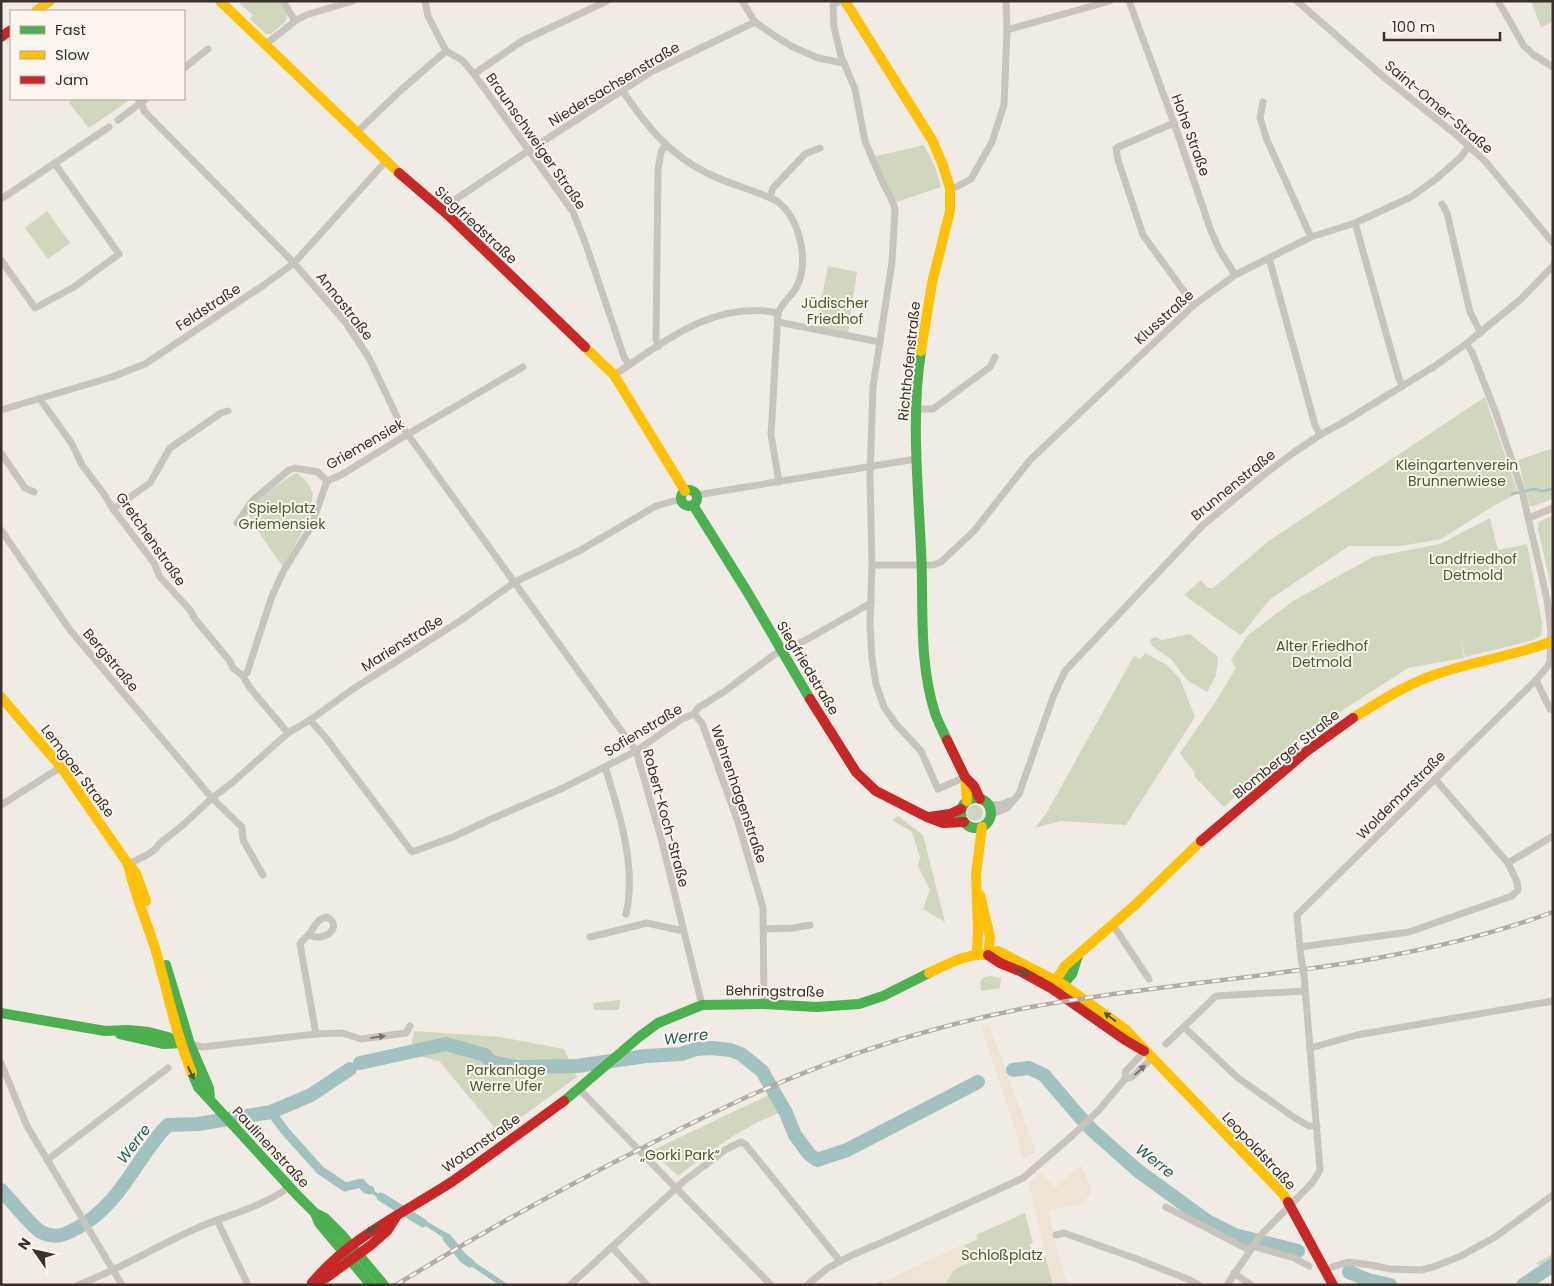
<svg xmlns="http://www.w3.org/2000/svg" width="1554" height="1286" viewBox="0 0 1554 1286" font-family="Poppins,sans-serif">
	<rect width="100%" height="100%" fill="#f0ebe5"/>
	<g fill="#d1d6bf">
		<path d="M 241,1 L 281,1 L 287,14 L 286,21 L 271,34 L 266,34 L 250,19 L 253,15 L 240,4 Z"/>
		<path d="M 1531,1 L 1553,1 L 1553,22 L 1541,27 Z"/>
		<path d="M 73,99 L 131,99 L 89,128 L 69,103 Z"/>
		<path d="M 924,145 L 935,167 L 941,187 L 897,202 L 873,157 Z"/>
		<path d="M 47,211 L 70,243 L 48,259 L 25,228 Z"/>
		<path d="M 828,266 L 857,272 L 848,333 L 816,326 Z"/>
		<path d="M 1485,397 L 1518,493 L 1495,505 L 1441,539 L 1401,546 L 1349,546 L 1272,598 L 1265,605 L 1243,633 L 1240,635 L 1184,595 L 1201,580 L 1208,588 L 1213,588 L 1269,541 Z"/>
		<path d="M 1553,448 L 1553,499 L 1530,507 L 1518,460 Z"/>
		<path d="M 297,473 L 307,482 L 313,493 L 308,521 L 283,567 L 251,521 C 250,517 248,514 250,510 C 257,498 285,479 297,473 Z"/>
		<path d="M 1553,515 L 1553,597 L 1538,529 L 1539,522 Z"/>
		<path d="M 1490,518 L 1498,550 L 1527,544 L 1542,623 L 1541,635 L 1534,640 L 1465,657 L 1460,637 L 1464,658 L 1408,668 L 1332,717 L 1300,741 L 1260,774 L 1224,807 L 1194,776 L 1195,773 L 1180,753 L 1214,704 L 1236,668 L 1231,660 L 1247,636 L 1293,601 L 1373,557 L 1440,544 Z"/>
		<path d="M 1190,634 L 1218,657 L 1216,676 L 1207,692 L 1187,680 L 1171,659 L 1152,646 L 1150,641 L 1152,638 L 1156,637 L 1162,640 Z"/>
		<path d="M 1145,653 L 1167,665 L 1180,679 L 1195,717 L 1126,825 L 1060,821 L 1035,828 L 1046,814 L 1134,656 L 1141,659 Z"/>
		<circle cx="975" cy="813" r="8"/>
		<path d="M 898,816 L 923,835 L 945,922 L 923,909 L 930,890 L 918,866 L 920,857 L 912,832 L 892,820 Z"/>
		<path d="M 991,976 L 1001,978 L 1000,988 L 981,991 L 980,982 L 984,977 Z"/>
		<path d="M 620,1000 L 619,1010 L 594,1010 L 593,1003 Z"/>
		<path d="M 414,1031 L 500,1037 L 564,1049 L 577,1077 L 499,1133 L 439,1061 L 410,1054 Z"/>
		<path d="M 769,1095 L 779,1113 C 741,1127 710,1152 678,1176 L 651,1151 Z"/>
		<path d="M 1025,1213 L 1033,1243 L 1030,1244 L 1033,1257 L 1035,1260 L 1045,1257 L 1045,1254 L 1053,1285 L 873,1285 L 881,1281 L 882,1283 L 978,1239 L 976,1235 Z"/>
		<path d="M 1553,1254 L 1553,1277 L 1536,1263 Z"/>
	</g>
	<g fill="#eee3d5">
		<path d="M 989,1025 L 1036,1152 L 1022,1159 L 1018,1139 L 981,1026 Z"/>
		<path d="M 1081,1165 L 1090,1186 L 1091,1192 L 1088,1197 L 1080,1204 L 1049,1211 L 1058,1255 L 1068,1285 L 1053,1285 L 1029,1184 L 1042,1173 L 1055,1188 Z"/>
		<path d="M 964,1244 L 973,1262 L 959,1267 L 953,1272 L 945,1285 L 882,1285 L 882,1283 L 894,1277 Z"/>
	</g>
	<g fill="#a1c2c1">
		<path d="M 361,1181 L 384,1198 L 394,1202 L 388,1205 L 360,1185 Z"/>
		<path d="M 416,1215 L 450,1235 L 458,1244 L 453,1247 C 442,1234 426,1228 413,1217 Z"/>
		<path d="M 466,1254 L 467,1257 L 509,1285 L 499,1285 L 462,1260 L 461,1257 Z"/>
	</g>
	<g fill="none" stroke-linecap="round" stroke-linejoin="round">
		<path stroke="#a1c2c1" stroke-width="2.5" d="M 1512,494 L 1534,489 L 1542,491 L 1553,489"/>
		<g stroke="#a1c2c1" stroke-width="9">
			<path d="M 271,1112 L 285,1131 L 320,1170 L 345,1187 L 361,1183 L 366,1189 L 370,1190"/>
			<path d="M 381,1197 L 423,1223"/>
			<path d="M 447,1238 L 463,1258 L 470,1263"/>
		</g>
		<g stroke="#a1c2c1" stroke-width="14">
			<path d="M 360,1063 L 446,1044 L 485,1055 L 491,1062 L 517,1067 L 577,1066 L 646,1056 L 681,1054 L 696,1049 L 712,1048 L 730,1050 L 741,1054 L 762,1071 L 786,1113 L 795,1135 L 809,1154 L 817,1160 L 847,1150 L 978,1082"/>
			<path d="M 1013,1070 L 1029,1068 L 1044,1075 L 1079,1116 L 1092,1130 L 1137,1170 L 1207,1221 L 1235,1235 L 1298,1251"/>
			<path d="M 1,1190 C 11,1200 31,1226 41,1232 C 55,1239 65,1235 77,1228 C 108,1212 125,1183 144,1155 C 152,1145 158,1134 168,1125 L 198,1124 L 271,1112 L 311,1095 L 350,1069"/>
			<path d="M 1349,1272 L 1368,1280 L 1390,1285"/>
			<path d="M 1523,1285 L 1553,1265"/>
		</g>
		<g stroke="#c9c3be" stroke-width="7">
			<path d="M 283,1 L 295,21"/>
			<path d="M 425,1 L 428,16 L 446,51 L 462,60 L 474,74 L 573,212 L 585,242 L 624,357 L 629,365"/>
			<path d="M 742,1 L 755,22 L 775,36 L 793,47 L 818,58 L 844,63"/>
			<path d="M 839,1 L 833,5 L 834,27 L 841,56 L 855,89 L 865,141 L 882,181 L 892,200 L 895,209 L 892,262 L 873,387 L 870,476 L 872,565 L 870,623 L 872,659 L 876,684 L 884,707 L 895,723 L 921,751 L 938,789 L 965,777"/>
			<path d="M 1129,1 L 1174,123 L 1211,231 L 1219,249 L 1235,275"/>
			<path d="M 1297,1 L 1385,78 L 1454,133 L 1485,161 L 1553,243"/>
			<path d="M 1498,1 L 1524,46 L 1534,55 L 1553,67"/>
			<path d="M 1007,30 L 1110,1"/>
			<path d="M 265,45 L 295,21 L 306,15 L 353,1"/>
			<path d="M 184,68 L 208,49"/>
			<path d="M 474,74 L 522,41 L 607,1"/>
			<path d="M 622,90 C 645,124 670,156 709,174 C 731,185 755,190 777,201 C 799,218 809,258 798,284 C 794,295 782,302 778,313 L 771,435 L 779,482"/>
			<path d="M 138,99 L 141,102 L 144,111 L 294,263 L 346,323 L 369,358 L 401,425 L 636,751 L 661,838 L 702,1005"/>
			<path d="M 1263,102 L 1260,118 L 1267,140 L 1311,237"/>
			<path d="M 118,120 L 146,99"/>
			<path d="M 1174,123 L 1116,148 L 1118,160 L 1143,235 L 1194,305"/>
			<path d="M 357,132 L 401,90 L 446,51"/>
			<path d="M 950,188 L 956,187 L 971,179 L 992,142 L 1004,105 L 1007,30 L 1006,1"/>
			<path d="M 770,197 L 773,188 L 805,154 L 820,148"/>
			<path d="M 1,199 L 109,127"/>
			<path d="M 1442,204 L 1447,213 L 1470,312 L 1481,333"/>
			<path d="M 441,209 L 528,151 L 651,72 L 755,22"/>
			<path d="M 1355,223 L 1399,379 L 1403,386"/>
			<path d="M 1269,258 L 1315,425 L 1320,435"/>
			<path d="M 1,260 L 35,308 L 74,287 L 119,254 L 55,164"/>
			<path d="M 778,322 L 880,342"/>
			<path d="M 659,346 L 656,340 L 658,170 L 661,152 L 665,146"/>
			<path d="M 614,375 C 663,343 715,299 778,313"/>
			<path d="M 40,399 L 72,444 L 82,465 L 104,494 L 113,509 L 154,563 L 160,577 L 190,610 L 195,619 L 229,660 L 233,668 L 243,676 L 250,688 L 288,733"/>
			<path d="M 916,409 L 933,409 L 990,367 L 995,357"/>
			<path d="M 1,410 L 112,377 L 145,364 L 264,285 L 294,263 L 387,160"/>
			<path d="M 1,453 L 25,488 L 34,492"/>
			<path d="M 327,481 L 341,475 L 408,434 L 523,367"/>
			<path d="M 697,495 L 916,459"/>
			<path d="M 113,509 L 150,483 L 170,448 L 221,413 L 228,411"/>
			<path d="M 1529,518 L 1553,508"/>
			<path d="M 237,523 L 253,500 L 289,470 L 295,468 L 318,472 L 327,481"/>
			<path d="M 1,530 L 70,630 L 212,798 L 242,827 L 243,840 L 263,875"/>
			<path d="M 872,565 L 933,565 L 941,562 L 974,531 L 1030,460 L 1194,305 L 1235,275 L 1311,237 L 1355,223 L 1411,197 L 1436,179 L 1461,157 L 1469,146"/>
			<path d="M 243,676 L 247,673 L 272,596 L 284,570 L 311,527 L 327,481"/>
			<path d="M 1536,680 L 1550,709 L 1553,710"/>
			<path d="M 694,714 L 702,723 L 738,822 L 763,908 L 764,1004"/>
			<path d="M 310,720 L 326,738 L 412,852 L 453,837 L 489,820 L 563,788 L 636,751 L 682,719 L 694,714 L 698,708 L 725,691 L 775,654 L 806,640 L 871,603"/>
			<path d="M 605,767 C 619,811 637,868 626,914"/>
			<path d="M 987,804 L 999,805 L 1013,800"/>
			<path d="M 1,805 L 61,767"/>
			<path d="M 990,815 L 1007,808 L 1019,794 L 1053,697 L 1065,671 L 1203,525 L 1265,474 L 1293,453 L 1320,435 L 1342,423 L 1435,366 L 1466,344 L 1521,299 L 1553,266"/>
			<path d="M 1508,863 L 1553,836"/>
			<path d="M 128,864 C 137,860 156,852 159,844 L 183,825 L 212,798 L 232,783 L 288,733 L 310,720 L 353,689 L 460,621 L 515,582 L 579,551 L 656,506 L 681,499"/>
			<path d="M 1113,925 L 1149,979"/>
			<path d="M 764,929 L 793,928 L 810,925"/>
			<path d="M 309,935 C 326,943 343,926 327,917 C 316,919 315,927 309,934 C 306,938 302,940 300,944 L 316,1034"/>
			<path d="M 590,937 L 647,923 L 683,931"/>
			<path d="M 1300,947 L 1409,932 L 1512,896 L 1518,890 L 1517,882 L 1508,863 L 1435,779"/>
			<path d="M 1301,958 L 1297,915 L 1536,680 L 1548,666 L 1550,661 L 1551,631 L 1547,599 L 1522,491 L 1497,416 L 1472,352 L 1466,344"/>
			<path d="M 1184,1027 L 1238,1078 L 1295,1118 L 1309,1126 L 1317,1126"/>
			<path d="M 190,1044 L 202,1047 L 316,1034 L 342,1033 L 361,1039 L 406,1033 L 410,1026"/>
			<path d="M 1166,1044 L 1216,996 L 1305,991"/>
			<path d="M 1310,1048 L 1357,1035 L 1553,1001"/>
			<path d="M 1,1063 L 27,1126 L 122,1285"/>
			<path d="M 1125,1079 L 1126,1071 L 1145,1051"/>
			<path d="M 579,1089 L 771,1285"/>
			<path d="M 47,1160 L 168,1068"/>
			<path d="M 1166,1207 L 1249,1250"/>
			<path d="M 217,1220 L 248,1285"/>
			<path d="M 1056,1235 L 1064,1233 L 1137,1259 L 1190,1280 L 1199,1285"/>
			<path d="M 1252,1246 L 1294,1258 L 1309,1266"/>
			<path d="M 612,1247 L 647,1285"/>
			<path d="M 1326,1269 L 1348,1262 L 1371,1265 L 1390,1269 L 1421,1270 L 1433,1267 L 1461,1256 L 1495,1237 L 1553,1195"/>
			<path d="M 1234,1273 L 1251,1285"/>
			<path d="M 78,1285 C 118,1270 155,1247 195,1229 C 226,1215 261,1208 289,1187"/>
			<path d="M 570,1285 L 684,1181 L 725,1150 L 741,1142 L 746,1145 L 840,1261"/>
			<path d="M 807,1285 L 828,1268 L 850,1256 L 892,1238 L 1023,1178 L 1073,1135 L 1099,1110 L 1125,1079 L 1132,1077 L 1152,1058"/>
			<path d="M 1227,1285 L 1260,1236 L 1312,1183 L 1320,1170 L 1304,975"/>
		</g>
		<g stroke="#4caf50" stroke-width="10">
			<path d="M 921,351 C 911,417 918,483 921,550 C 924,604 918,660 935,713 C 938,722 943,731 947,740"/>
			<circle cx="689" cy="498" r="8"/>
			<path d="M 693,505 L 748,593 L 810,699"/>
			<circle cx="976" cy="813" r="15"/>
			<path d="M 166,965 L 190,1044 L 209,1088 L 210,1099"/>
			<path d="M 1060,988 L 1072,974 L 1078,956"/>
			<path d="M 1,1013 L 105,1031 L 128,1030 L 149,1032 L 168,1037 L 181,1043"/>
			<path d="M 120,1034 L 164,1044 L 182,1043"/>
			<path d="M 192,1073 L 198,1087 L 298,1196 L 315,1213 L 325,1218 L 342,1235 L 384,1285"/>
			<path d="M 564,1101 L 639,1037 L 658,1023 L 702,1005 L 764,1004 L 816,1007 L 859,1004 L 883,996 L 929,973"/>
			<path d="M 315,1213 L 319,1223 L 371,1285"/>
		</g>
		<g stroke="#ffc107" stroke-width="10">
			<path d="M 220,1 L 399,173"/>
			<path d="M 845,1 L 932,140 L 942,163 L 950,188 L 950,211 L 932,283 L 921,351"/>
			<path d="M 36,11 L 50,1"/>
			<path d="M 585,347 L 614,375 L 685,491"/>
			<path d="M 1,697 L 61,767 L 128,864 L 136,873 L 146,901"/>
			<path d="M 1353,718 C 1379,702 1405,685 1434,675 C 1473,661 1515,656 1553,641"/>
			<path d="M 965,777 L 967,801"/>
			<path d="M 128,864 C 134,893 146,920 155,948 C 167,989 175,1032 192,1073"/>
			<path d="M 980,895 L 990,937 L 988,955"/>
			<path d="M 977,954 L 978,930 L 976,874 L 982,827"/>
			<path d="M 988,955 L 998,951 L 1064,985 L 1125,1029 L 1283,1194 L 1288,1202"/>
			<path d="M 929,973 C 948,964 966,953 988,955"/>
			<path d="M 1055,991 L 1056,980 L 1065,966 L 1135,905 L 1201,841"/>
		</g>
		<g stroke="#c62828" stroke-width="10">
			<path d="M 1,37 L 11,30"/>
			<path d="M 399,173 L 448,215 L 585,347"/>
			<path d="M 810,699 L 856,772 L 876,791 L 927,817 L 943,823 L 964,822"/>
			<path d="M 947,740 L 965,777 L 974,786 L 980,799"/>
			<path d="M 929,817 L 950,814 L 961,809"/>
			<path d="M 1201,841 L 1307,751 L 1353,718"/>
			<path d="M 988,955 L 1000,963 L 1022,972 L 1051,988 L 1125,1040 L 1144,1051"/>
			<path d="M 1288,1202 L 1333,1285"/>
			<path d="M 312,1283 C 350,1237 404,1213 453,1181 C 490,1155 527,1128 564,1101"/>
			<path d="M 312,1283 L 326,1278 L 371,1245 L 387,1231 L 396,1217"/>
		</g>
		<defs>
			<path id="rail" d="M 396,1285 C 477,1235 559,1190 644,1147 C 686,1126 729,1104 772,1086 C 854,1051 939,1025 1026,1008 C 1201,975 1384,975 1553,912"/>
		</defs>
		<use href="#rail" stroke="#b1aca8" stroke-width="4.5"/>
		<use href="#rail" stroke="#fbf5ee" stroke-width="2.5" stroke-dasharray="8" stroke-linecap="butt"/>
		<path stroke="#c9c3be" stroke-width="7" d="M 1301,958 L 1304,975"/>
	</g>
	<defs><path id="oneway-solid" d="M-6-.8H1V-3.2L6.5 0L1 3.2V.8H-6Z" transform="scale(1.25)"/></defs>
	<g fill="#415c38">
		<use href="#oneway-solid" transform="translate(1022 972) rotate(25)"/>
		<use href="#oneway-solid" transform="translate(1110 1017) rotate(-143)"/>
		<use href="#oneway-solid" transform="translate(191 1073) rotate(65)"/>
		<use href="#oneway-solid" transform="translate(372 1229) rotate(146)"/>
	</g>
	<g fill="#7b726d">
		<use href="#oneway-solid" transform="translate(378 1037) rotate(-8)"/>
		<use href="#oneway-solid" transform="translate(1140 1070) rotate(-43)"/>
	</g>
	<g text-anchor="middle" stroke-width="4" stroke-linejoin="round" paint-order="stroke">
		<g font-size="14" fill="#3b302b" stroke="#fbf5ee">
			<text transform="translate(614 84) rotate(-31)" y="5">Niedersachsenstraße</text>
			<text transform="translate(1439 107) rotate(40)" y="5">Saint-Omer-Straße</text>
			<text transform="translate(1191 135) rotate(70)" y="5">Hohe Straße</text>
			<text transform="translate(536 141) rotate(55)" y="5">Braunschweiger Straße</text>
			<text transform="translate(476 225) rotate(43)" y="5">Siegfriedstraße</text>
			<text transform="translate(345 306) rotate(52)" y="5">Annastraße</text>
			<text transform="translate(208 307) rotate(-33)" y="5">Feldstraße</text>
			<text transform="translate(1164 317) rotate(-42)" y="5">Klusstraße</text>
			<text transform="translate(909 361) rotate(-84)" y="5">Richthofenstraße</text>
			<text transform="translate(365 444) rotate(-30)" y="5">Griemensiek</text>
			<text transform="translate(1233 485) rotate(-39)" y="5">Brunnenstraße</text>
			<text transform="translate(151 539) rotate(55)" y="5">Gretchenstraße</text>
			<text transform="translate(402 643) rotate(-32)" y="5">Marienstraße</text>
			<text transform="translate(111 660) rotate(50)" y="5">Bergstraße</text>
			<text transform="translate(808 668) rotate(59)" y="5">Siegfriedstraße</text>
			<text transform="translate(643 730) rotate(-31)" y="5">Sofienstraße</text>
			<text transform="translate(1286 754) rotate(-39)" y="5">Blomberger Straße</text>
			<text transform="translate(78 771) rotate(53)" y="5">Lemgoer Straße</text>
			<text transform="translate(739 794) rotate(71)" y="5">Wehrenhagenstraße</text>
			<text transform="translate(1401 795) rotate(-45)" y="5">Woldemarstraße</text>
			<text transform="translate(666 818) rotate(75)" y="5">Robert-Koch-Straße</text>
			<text transform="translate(775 991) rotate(1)" y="5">Behringstraße</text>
			<text transform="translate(481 1143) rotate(-35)" y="5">Wotanstraße</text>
			<text transform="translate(271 1147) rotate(47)" y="5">Paulinenstraße</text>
			<text transform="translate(1259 1151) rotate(47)" y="5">Leopoldstraße</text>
		</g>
		<g font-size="14" fill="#4a5a2e" stroke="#fbf5ee">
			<text x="835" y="308">Jüdischer<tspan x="835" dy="16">Friedhof</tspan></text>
			<text x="1457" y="470">Kleingartenverein<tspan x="1457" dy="16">Brunnenwiese</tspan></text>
			<text x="282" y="513">Spielplatz<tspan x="282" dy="16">Griemensiek</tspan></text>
			<text x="1473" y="564">Landfriedhof<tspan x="1473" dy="16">Detmold</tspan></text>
			<text x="1322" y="651">Alter Friedhof<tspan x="1322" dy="16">Detmold</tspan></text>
			<text x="506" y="1075">Parkanlage<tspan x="506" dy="16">Werre Ufer</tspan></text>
			<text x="680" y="1160">„Gorki Park“</text>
			<text x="1002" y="1260">Schloßplatz</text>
		</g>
		<g font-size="15" font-style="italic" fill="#1f5a5e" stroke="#fbf5ee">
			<text transform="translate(686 1037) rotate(-7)" y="5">Werre</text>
			<text transform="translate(134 1144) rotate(-53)" y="5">Werre</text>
			<text transform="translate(1155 1161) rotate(38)" y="5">Werre</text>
		</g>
	</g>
	<rect width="1554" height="1286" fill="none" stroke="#3b302b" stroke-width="5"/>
	<rect x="10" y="10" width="175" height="90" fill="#fbf5ee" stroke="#aea6a0"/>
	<rect x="20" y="26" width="25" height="8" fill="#4caf50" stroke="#aea6a0"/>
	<text x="55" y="35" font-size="15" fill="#3b302b">Fast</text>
	<rect x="20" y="51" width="25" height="8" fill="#ffc107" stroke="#aea6a0"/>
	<text x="55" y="60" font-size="15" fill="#3b302b">Slow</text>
	<rect x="20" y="76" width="25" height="8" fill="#c62828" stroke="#aea6a0"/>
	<text x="55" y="85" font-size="15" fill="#3b302b">Jam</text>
	<g transform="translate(35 1251) rotate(304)" stroke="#fbf5ee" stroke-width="4" paint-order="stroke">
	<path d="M0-4L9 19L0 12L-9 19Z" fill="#3b302b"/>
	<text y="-8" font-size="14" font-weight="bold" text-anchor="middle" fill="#3b302b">N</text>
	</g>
	<path d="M1384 32v8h116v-8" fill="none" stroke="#3b302b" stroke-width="2.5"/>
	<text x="1392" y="32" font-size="15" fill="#3b302b" stroke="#fbf5ee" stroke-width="4" paint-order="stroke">100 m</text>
</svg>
